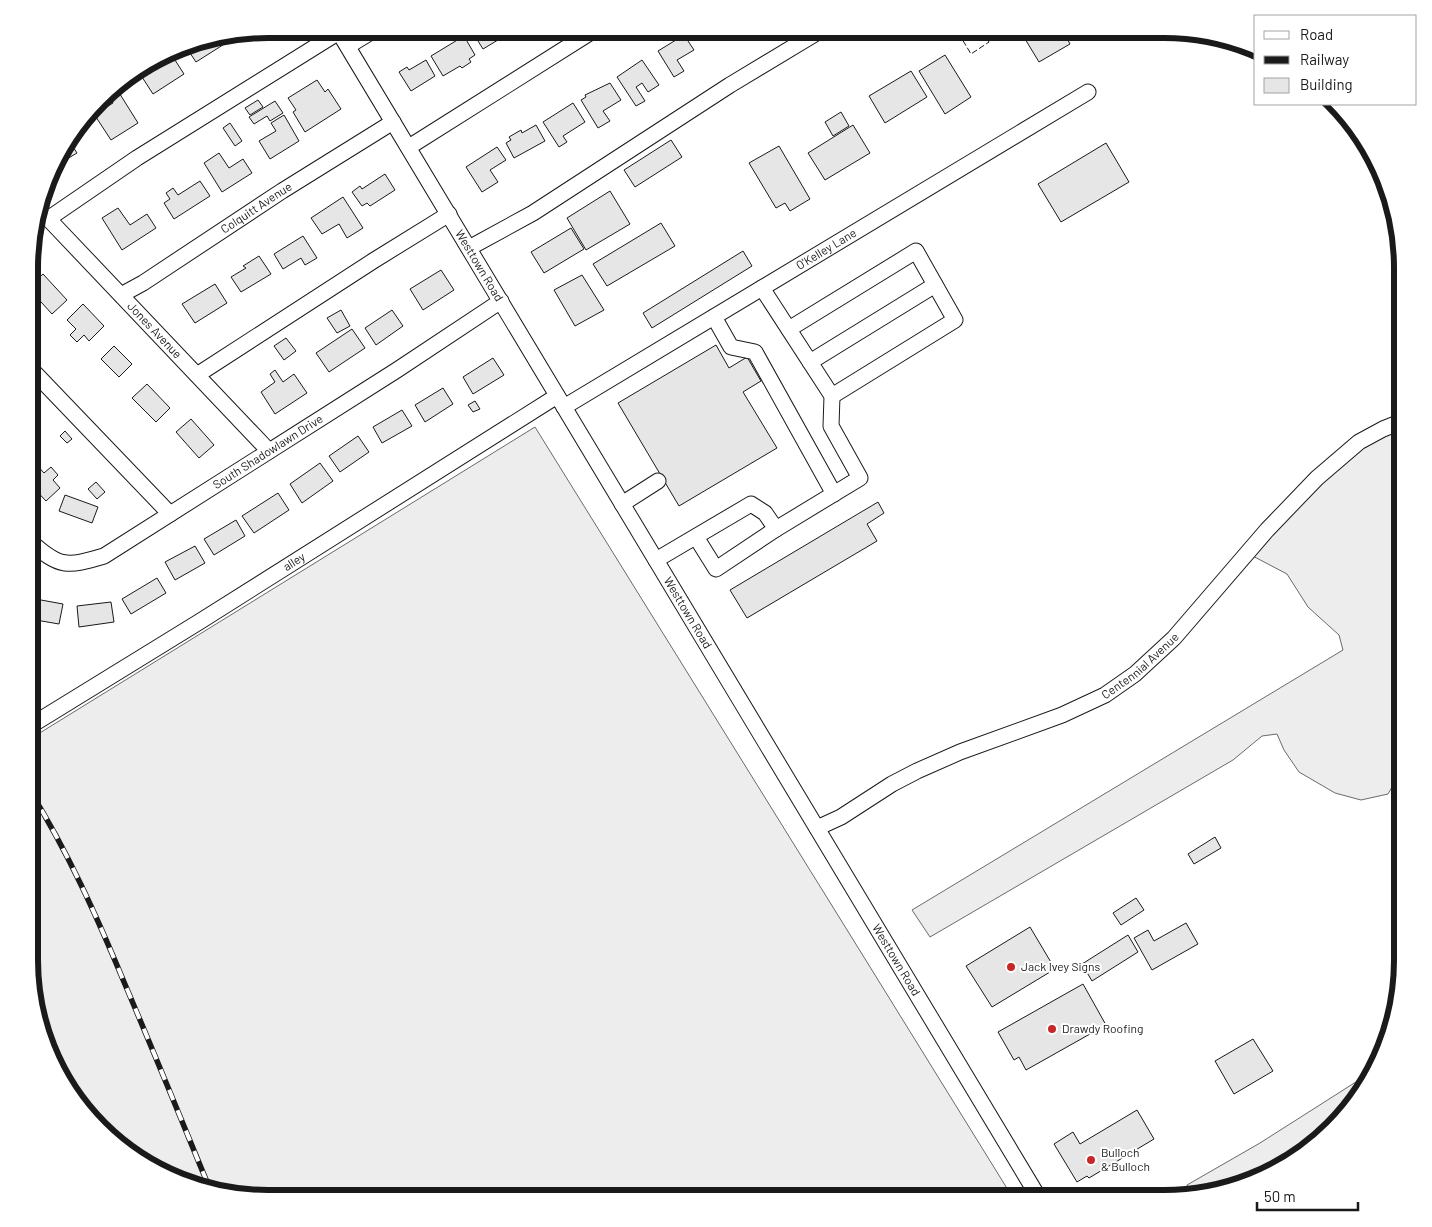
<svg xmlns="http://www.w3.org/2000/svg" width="1432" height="1227" viewBox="0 0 1432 1227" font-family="Barlow,sans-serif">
	<rect width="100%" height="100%" fill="#fff"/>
	<g fill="#ededed" stroke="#6a6a6a">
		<path d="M 1403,421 L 1403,774 L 1400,773 L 1388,794 L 1361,800 L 1335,793 L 1299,772 L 1284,750 L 1277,734 L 1262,736 L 1233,760 L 930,937 L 912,910 L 1343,650 L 1339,635 L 1308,607 L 1287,574 L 1247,553 L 1317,478 Z"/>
		<path d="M 535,427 L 862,954 L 1013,1198 L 268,1198 L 176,1180 L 99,1128 L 47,1051 L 29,975 L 30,739 Z"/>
		<path d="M 1370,1073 L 1333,1128 L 1256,1180 L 1189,1196 L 1187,1185 L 1260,1143 Z"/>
	</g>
	<g fill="#e6e6e6" stroke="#1a1a1a">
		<path d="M 479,29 L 512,29 L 513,31 L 483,49 L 473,33 Z"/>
		<path d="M 1019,29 L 1062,29 L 1070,44 L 1039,62 Z"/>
		<path d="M 236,34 L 237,36 L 196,62 L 186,47 L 196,41 Z"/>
		<path d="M 684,35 L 694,50 L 677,60 L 684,71 L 674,77 L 658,51 Z"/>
		<path d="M 464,36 L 475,55 L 469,59 L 471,62 L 462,68 L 460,66 L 443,76 L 431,56 Z"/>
		<path d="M 945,55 L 971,97 L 945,114 L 919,71 Z"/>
		<path d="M 173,57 L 184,74 L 153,94 L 142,77 Z"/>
		<path d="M 426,60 L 435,76 L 411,91 L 399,72 L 407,67 L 409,70 Z"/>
		<path d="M 642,60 L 659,85 L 648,92 L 642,83 L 636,87 L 645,101 L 636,106 L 617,77 Z"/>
		<path d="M 911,71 L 927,97 L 885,123 L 869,96 Z"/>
		<path d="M 317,80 L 325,92 L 328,89 L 341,109 L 305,132 L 293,112 L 296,110 L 288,98 Z"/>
		<path d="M 610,83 L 621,100 L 603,111 L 610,121 L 598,128 L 581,100 L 586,97 L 585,95 Z"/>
		<path d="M 118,91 L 138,123 L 111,140 L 94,114 L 113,103 L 109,96 Z"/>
		<path d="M 258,100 L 263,107 L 250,115 L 245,108 Z"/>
		<path d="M 275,101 L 283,113 L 270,121 L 267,116 L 254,124 L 249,117 Z"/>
		<path d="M 573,103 L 585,122 L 563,136 L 567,142 L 559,147 L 543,122 Z"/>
		<path d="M 841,112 L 849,126 L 833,136 L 825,122 Z"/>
		<path d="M 284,115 L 299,141 L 270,159 L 259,141 L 276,131 L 271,123 Z"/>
		<path d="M 230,123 L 242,141 L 235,146 L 223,128 Z"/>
		<path d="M 536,125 L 545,141 L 514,158 L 506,143 L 511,140 L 509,137 L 521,130 L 522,133 Z"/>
		<path d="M 853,125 L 870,153 L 825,180 L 808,153 Z"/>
		<path d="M 68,139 L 77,153 L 55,166 L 61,149 Z"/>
		<path d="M 671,140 L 682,157 L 635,187 L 624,170 Z"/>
		<path d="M 1106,143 L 1129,182 L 1061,222 L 1038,184 Z"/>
		<path d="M 779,146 L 810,199 L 790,211 L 785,203 L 776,208 L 749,163 Z"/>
		<path d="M 497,147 L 506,160 L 490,170 L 498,182 L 482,192 L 466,167 Z"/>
		<path d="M 219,153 L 229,168 L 243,159 L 252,173 L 222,192 L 204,163 Z"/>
		<path d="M 385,174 L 395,190 L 370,206 L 367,203 L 362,206 L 352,192 L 360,186 L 362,189 Z"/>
		<path d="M 200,181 L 210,196 L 174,219 L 164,203 L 170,199 L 166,193 L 173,188 L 178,195 Z"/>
		<path d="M 610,191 L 630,224 L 586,250 L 567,218 Z"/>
		<path d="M 343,197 L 363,228 L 347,238 L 339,224 L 322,234 L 311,218 Z"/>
		<path d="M 1392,206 L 1398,230 L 1385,210 Z"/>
		<path d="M 118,208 L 130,225 L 147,214 L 156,228 L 122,250 L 102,218 Z"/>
		<path d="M 661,223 L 675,246 L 607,286 L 593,264 Z"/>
		<path d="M 571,228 L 584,249 L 544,273 L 531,252 Z"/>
		<path d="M 303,236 L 317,258 L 305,265 L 301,258 L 283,269 L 274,254 Z"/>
		<path d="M 743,251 L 752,266 L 652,328 L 643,313 Z"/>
		<path d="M 259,256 L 271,274 L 241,292 L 231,277 L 246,268 L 243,266 Z"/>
		<path d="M 441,270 L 454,290 L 423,310 L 410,289 Z"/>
		<path d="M 43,274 L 67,300 L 52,314 L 31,291 L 31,285 Z"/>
		<path d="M 582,275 L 604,310 L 575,326 L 554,290 Z"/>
		<path d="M 215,284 L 227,303 L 195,323 L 182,304 Z"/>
		<path d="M 83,304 L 104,326 L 89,341 L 84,335 L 77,342 L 70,335 L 76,329 L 67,320 Z"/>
		<path d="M 341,310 L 350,326 L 337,333 L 327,318 Z"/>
		<path d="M 392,310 L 403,326 L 376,345 L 365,328 Z"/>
		<path d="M 352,329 L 365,348 L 329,372 L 316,353 Z"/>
		<path d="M 286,338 L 296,351 L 284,360 L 274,346 Z"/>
		<path d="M 716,345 L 729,368 L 747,357 L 761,381 L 743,392 L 777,448 L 679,506 L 618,403 Z"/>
		<path d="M 114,346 L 132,364 L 119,377 L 101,359 Z"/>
		<path d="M 493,358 L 504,375 L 473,394 L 463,377 Z"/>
		<path d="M 275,370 L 283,382 L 294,374 L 307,393 L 275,414 L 261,392 L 275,382 L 270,374 Z"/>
		<path d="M 147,384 L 170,408 L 156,422 L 132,398 Z"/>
		<path d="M 443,388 L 453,404 L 425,422 L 415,405 Z"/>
		<path d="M 475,401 L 480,409 L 473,412 L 468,405 Z"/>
		<path d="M 402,410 L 412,426 L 382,443 L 373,427 Z"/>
		<path d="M 191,419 L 214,445 L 199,458 L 176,432 Z"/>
		<path d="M 65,431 L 72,439 L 67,443 L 60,436 Z"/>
		<path d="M 358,436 L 369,452 L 340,472 L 329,456 Z"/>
		<path d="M 320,463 L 333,481 L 302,503 L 290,484 Z"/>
		<path d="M 36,464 L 44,473 L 51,467 L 58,475 L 53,480 L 60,488 L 46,501 L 30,484 L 30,470 Z"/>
		<path d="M 96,482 L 105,492 L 97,499 L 88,489 Z"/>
		<path d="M 278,493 L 289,510 L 254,533 L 242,516 Z"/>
		<path d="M 65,495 L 98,507 L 92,523 L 59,511 Z"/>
		<path d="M 878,502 L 884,513 L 867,524 L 877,541 L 747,618 L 730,590 Z"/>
		<path d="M 236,520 L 245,536 L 214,555 L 204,539 Z"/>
		<path d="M 195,546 L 205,563 L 175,580 L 165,562 Z"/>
		<path d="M 157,578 L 166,593 L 131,614 L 122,599 Z"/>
		<path d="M 30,598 L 63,604 L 59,624 L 30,619 Z"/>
		<path d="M 111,602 L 114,622 L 79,627 L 77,606 Z"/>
		<path d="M 1215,837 L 1221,848 L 1194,864 L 1188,854 Z"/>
		<path d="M 1136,898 L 1144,910 L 1121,925 L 1113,913 Z"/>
		<path d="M 1186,923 L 1198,944 L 1152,970 L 1134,938 L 1148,930 L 1154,941 Z"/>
		<path d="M 1030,927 L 1055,969 L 992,1007 L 966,966 Z"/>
		<path d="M 1128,935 L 1138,952 L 1092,981 L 1082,964 Z"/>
		<path d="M 1083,984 L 1106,1025 L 1026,1070 L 1019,1057 L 1014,1060 L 998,1032 Z"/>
		<path d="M 1253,1039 L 1273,1071 L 1234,1094 L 1215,1061 Z"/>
		<path d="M 1137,1110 L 1154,1139 L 1089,1178 L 1087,1176 L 1077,1182 L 1054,1144 L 1073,1132 L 1080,1144 Z"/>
	</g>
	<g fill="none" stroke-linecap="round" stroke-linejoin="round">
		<defs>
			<g id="minor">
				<path id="s1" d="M 337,29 L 1039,1198"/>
				<path d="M 348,46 L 376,29"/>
				<path d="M 409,147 L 596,29"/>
				<path id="s2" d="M 40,210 L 269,451"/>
				<path d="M 48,219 L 137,158 L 339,32"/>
				<path d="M 469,248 L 533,213 L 730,85 L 823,29"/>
				<path d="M 762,288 L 832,396 L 831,426 L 860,478 L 776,529"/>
				<path id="s3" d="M 121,295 L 143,283 L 282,191 L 393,122"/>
				<path d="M 714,317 L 731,347 L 755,352 L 834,494"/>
				<path d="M 789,329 L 916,251 L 955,320 L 832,396"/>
				<path d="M 810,362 L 935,285"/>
				<path d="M 31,369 L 170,514"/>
				<path d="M 197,375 L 373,261 L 449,214"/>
				<path id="s4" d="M 564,407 L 1088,92"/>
				<path d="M 622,504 L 658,481"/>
				<path id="s5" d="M 30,541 C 59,568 67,567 104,556 L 397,370 L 501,301"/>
				<path d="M 656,560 L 751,504 L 765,513 L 776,529 L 716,569 L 696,537"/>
				<path id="s6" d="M 30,726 L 199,622 L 557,396"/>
				<path id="s7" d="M 817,828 L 841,817 L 892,784 L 917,771 L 960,752 L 1062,715 L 1105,695 L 1135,674 L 1174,638 L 1267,530 L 1317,478 L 1359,442 L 1383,429 L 1403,421"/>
			</g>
		</defs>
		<use href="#minor" stroke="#1a1a1a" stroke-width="17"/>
		<use href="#minor" stroke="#fff" stroke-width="15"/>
		<defs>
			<path id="rail" d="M 30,791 C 68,852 97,917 124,982 C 153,1050 181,1119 209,1187"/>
		</defs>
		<use href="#rail" stroke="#1a1a1a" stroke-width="5.5"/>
		<use href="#rail" stroke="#fff" stroke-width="4" stroke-dasharray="11" stroke-linecap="butt"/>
		<path stroke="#1a1a1a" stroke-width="1" stroke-dasharray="6 2.5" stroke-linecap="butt" d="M 967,29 L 959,34 L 971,54 L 989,42 L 981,29"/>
	</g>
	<g fill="#c62828" stroke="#fff" stroke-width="2">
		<circle cx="1011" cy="967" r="5"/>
		<circle cx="1052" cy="1029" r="5"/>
		<circle cx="1091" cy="1160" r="5"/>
	</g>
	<g text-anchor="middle" stroke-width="4" stroke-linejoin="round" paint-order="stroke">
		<g font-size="12" fill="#1a1a1a" stroke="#fff">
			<text dy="4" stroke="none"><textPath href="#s3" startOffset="161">Colquitt Avenue</textPath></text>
			<text dy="4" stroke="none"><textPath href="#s4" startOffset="306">O'Kelley Lane</textPath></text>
			<text dy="4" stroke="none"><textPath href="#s1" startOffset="276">Westtown Road</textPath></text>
			<text dy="4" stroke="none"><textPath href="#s2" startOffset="166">Jones Avenue</textPath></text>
			<text dy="4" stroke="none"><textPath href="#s5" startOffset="276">South Shadowlawn Drive</textPath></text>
			<text dy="4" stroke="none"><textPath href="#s6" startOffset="311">alley</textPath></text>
			<text dy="4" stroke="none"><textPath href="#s1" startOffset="681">Westtown Road</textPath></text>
			<text dy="4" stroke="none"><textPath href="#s7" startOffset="364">Centennial Avenue</textPath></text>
			<text dy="4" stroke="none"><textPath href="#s1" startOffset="1086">Westtown Road</textPath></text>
		</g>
		<g font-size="12" fill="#1a1a1a" stroke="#fff" text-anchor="start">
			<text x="1021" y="971">Jack Ivey Signs</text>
			<text x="1062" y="1033">Drawdy Roofing</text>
			<text x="1101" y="1157">Bulloch<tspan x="1101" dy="14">&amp; Bulloch</tspan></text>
		</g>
	</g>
	<path d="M0 0H1432V1227H0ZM268 38H1164A230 230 0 0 1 1394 268V960A230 230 0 0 1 1164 1190H268A230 230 0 0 1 38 960V268A230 230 0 0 1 268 38Z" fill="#fff" fill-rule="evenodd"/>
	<path fill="none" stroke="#1a1a1a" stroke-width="6" d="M268 38H1164A230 230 0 0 1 1394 268V960A230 230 0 0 1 1164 1190H268A230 230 0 0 1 38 960V268A230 230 0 0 1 268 38Z"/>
	<rect x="1254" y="15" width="162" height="90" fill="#ffffff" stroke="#a3a3a3"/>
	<rect x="1264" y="31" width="25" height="8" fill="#ffffff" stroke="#a3a3a3"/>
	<text x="1300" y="40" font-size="15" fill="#1a1a1a">Road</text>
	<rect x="1264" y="56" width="25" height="8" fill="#1a1a1a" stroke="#a3a3a3"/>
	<text x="1300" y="65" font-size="15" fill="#1a1a1a">Railway</text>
	<rect x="1264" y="78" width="25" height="15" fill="#e6e6e6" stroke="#a3a3a3"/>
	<text x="1300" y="90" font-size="15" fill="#1a1a1a">Building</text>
	<path d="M1257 1202v8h101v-8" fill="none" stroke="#1a1a1a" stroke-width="2.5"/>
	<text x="1264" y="1202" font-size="15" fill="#1a1a1a" stroke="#ffffff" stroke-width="4" paint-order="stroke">50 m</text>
</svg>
